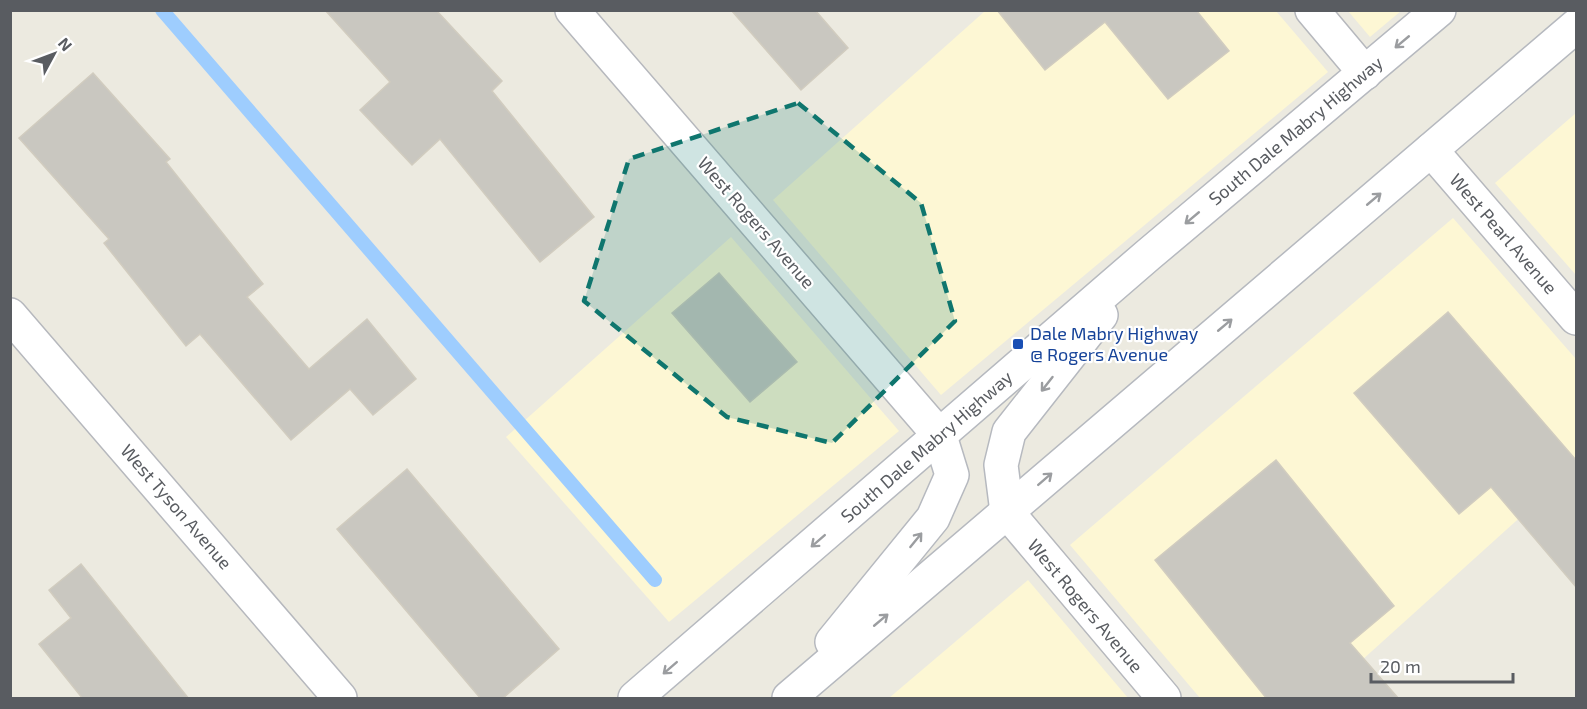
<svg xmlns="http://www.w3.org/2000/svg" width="1587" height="709" viewBox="0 0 1587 709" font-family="'Exo 2',sans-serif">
	<rect width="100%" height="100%" fill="#eceae0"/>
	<g fill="#fdf7d4">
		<path d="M 985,11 L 1276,11 L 1328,72 L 941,395 L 773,200 Z"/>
		<path d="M 1348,11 L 1401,11 L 1370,37 Z"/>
		<path d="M 1576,113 L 1576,275 L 1495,183 Z"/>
		<path d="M 1453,218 L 1576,359 L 1576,467 L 1320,698 L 1200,698 L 1070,545 Z"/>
		<path d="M 731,237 L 899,431 L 669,622 L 506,437 Z"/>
		<path d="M 1028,580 L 1128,698 L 889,698 Z"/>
	</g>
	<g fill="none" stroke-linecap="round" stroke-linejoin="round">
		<path stroke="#9ecdfe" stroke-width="14" d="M 162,10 L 655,580"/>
	</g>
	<g fill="#c9c7c0" stroke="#d1ccbf" stroke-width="1.5">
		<path d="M 325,10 L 436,10 L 502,81 L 492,91 L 594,217 L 540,262 L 440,139 L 412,165 L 360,110 L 390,82 Z"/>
		<path d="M 731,10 L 815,10 L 848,48 L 801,90 Z"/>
		<path d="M 997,10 L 1196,10 L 1229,51 L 1168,99 L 1105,22 L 1045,70 Z"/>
		<path d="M 93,73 L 170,159 L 166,162 L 263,284 L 247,297 L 309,369 L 367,319 L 416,379 L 373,415 L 350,389 L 291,440 L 200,334 L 186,346 L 104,243 L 109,239 L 19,138 Z"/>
		<path d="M 719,273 L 797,362 L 750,402 L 672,313 Z"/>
		<path d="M 1448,312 L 1576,460 L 1576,587 L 1491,487 L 1459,514 L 1354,393 Z"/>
		<path d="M 1276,460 L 1394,606 L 1350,643 L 1399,699 L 1267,699 L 1155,560 Z"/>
		<path d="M 407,469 L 559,649 L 502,699 L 481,699 L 337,529 Z"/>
		<path d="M 81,564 L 189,699 L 83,699 L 39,644 L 71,618 L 49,590 Z"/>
	</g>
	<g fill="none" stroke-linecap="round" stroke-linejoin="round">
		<defs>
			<g id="minor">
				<path d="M 572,10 L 940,436"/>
				<path d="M 1312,10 L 1365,73"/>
				<path d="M 1431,150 L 1576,318"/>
				<path d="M 10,315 L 340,698"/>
				<path d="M 1007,512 L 1164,698"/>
			</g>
			<g id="secondary">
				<path d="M 1007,512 L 1001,465 L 1009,432 L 1101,315"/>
				<path d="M 832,642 L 933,518 L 952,475 L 940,436"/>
				<path d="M 635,698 L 1148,255 L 1439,10"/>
				<path d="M 789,698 L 1576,26"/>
			</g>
		</defs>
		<use href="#minor" stroke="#b6b8bd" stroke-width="36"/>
		<use href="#secondary" stroke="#b6b9bf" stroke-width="36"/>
		<use href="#minor" stroke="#fff" stroke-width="33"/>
		<use href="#secondary" stroke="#fff" stroke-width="33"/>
	</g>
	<defs><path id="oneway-shaft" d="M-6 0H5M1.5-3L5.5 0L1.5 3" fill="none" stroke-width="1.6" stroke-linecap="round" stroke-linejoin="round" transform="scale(1.5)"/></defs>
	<g stroke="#9b9da0">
		<use href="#oneway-shaft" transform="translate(1402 42) rotate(140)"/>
		<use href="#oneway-shaft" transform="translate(1374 199) rotate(-40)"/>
		<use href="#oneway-shaft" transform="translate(1192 218) rotate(140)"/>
		<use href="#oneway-shaft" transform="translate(1225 325) rotate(-40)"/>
		<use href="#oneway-shaft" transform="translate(1047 384) rotate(128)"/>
		<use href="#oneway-shaft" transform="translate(1045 479) rotate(-41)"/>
		<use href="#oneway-shaft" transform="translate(916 540) rotate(-51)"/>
		<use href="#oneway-shaft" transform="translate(818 541) rotate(139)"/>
		<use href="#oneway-shaft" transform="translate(881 620) rotate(-40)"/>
		<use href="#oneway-shaft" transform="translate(670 668) rotate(139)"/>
	</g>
	<path fill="#0f766e" fill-opacity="0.2" stroke="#0f766e" stroke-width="4.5" stroke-dasharray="12 8" stroke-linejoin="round" d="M 798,103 L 921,203 L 955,321 L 832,443 L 727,417 L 584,301 L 629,159 Z"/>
	<rect fill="#1a4fb4" stroke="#fff" stroke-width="2" x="1012" y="338" width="12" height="12" rx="3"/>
	<g text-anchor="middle" stroke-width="4.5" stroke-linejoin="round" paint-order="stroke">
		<g font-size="18" fill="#595c61" stroke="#fff">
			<text transform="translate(1296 131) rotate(-40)" y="6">South Dale Mabry Highway</text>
			<text transform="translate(756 223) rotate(49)" y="6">West Rogers Avenue</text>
			<text transform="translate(1503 234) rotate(49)" y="6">West Pearl Avenue</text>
			<text transform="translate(927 447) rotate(-41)" y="6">South Dale Mabry Highway</text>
			<text transform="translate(176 507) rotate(49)" y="6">West Tyson Avenue</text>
			<text transform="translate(1085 606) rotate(50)" y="6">West Rogers Avenue</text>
		</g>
		<g font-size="18" fill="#164399" stroke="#fff" text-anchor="start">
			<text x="1030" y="340">Dale Mabry Highway<tspan x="1030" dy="21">@ Rogers Avenue</tspan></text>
		</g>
	</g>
	<rect width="1587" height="709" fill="none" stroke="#595c61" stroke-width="24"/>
	<g transform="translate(54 54) rotate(49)" stroke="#ffffff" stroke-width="4.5" paint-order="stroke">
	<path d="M0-4.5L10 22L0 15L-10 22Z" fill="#595c61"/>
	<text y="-9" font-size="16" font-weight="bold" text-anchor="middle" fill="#595c61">N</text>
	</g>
	<path d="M1371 673v9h142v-9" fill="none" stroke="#595c61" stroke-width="3"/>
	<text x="1380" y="673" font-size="18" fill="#595c61" stroke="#ffffff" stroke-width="4.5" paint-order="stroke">20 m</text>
</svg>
